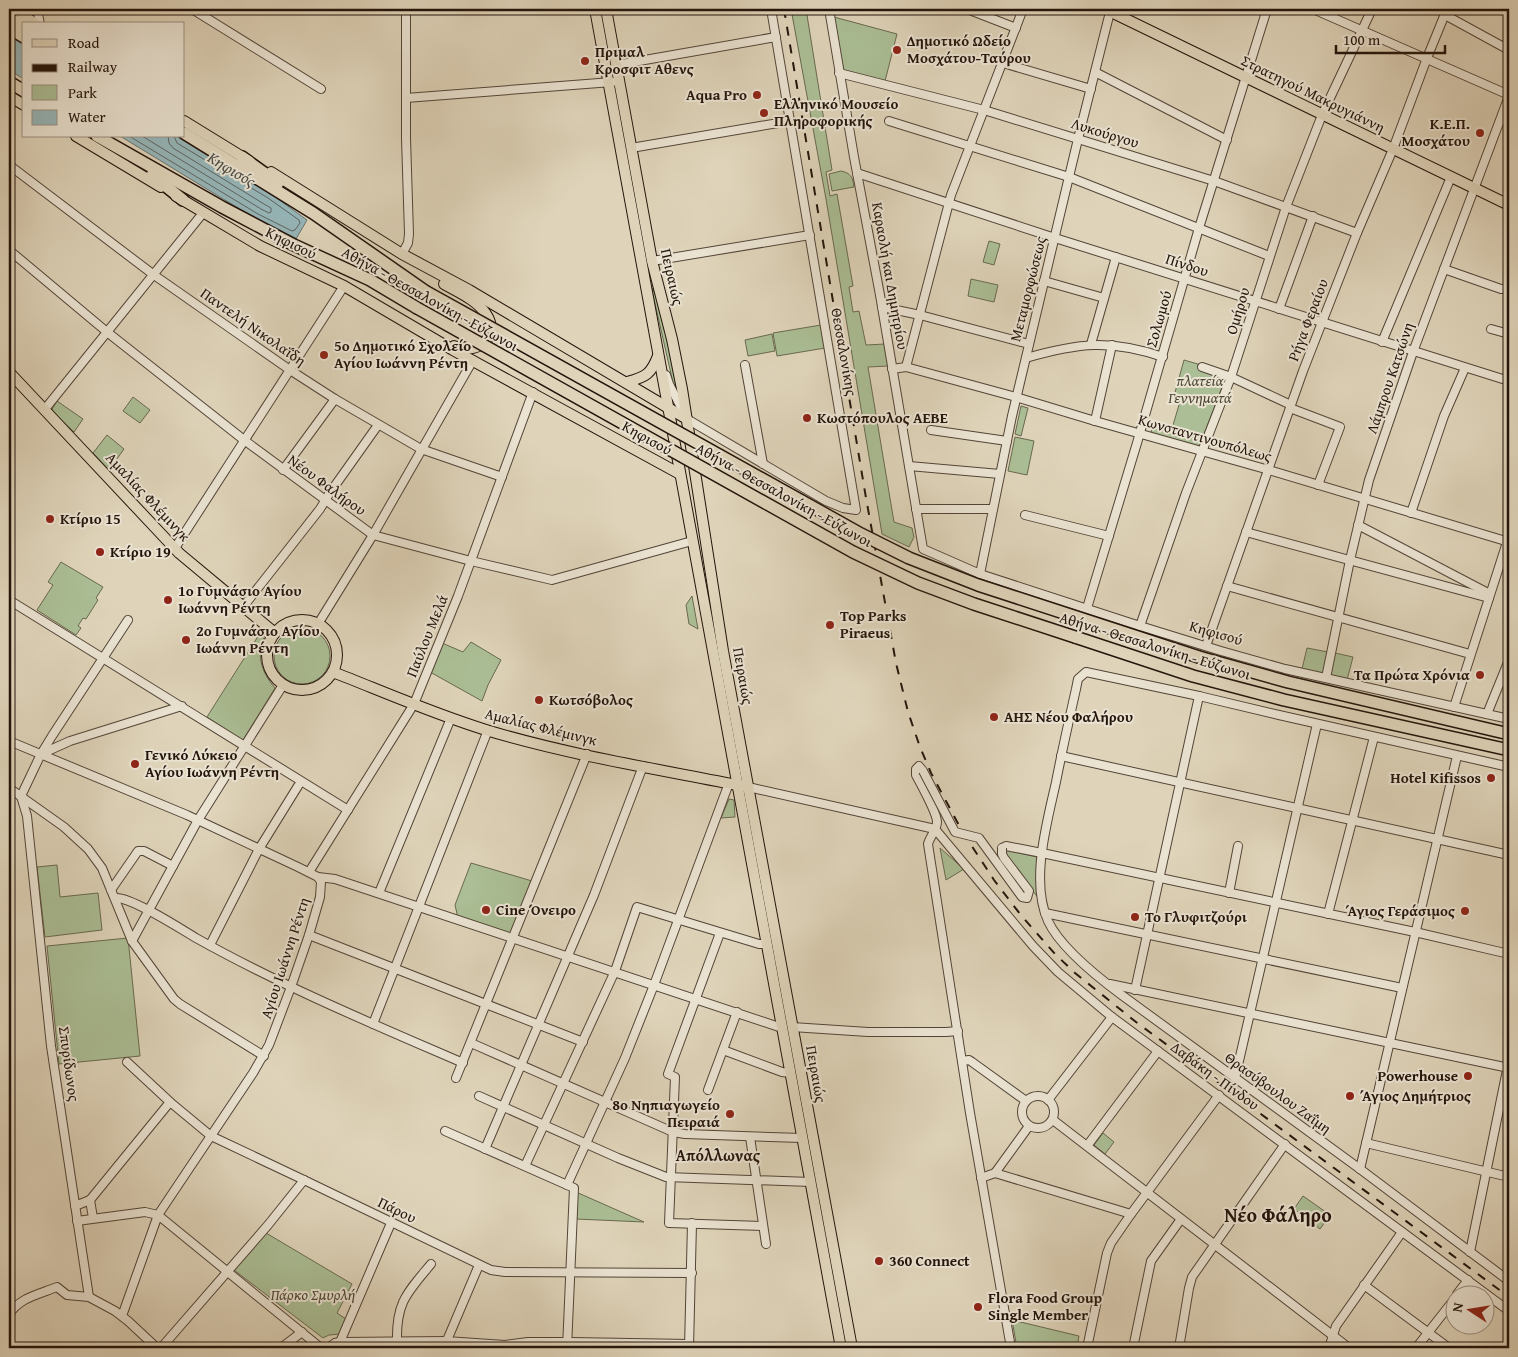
<svg xmlns="http://www.w3.org/2000/svg" width="1518" height="1357" viewBox="0 0 1518 1357" font-family="'Gentium Book Plus',serif">
	<rect width="100%" height="100%" fill="#dfd4ba"/>
	<filter id="stains"><feTurbulence type="fractalNoise" baseFrequency=".004" numOctaves="4"/><feColorMatrix values="0 0 0 0 .2 0 0 0 0 .09 0 0 0 0 .02 0 0 0 .5 -.17"/></filter>
	<radialGradient id="worn" r=".72"><stop offset=".6" stop-color="#630" stop-opacity="0"/><stop offset="1" stop-color="#630" stop-opacity=".3"/></radialGradient>
	<g fill="#abbe95" stroke="#686950">
		<path d="M 791,9 L 806,9 L 832,170 L 826,172 L 830,196 L 837,194 L 853,286 L 849,287 L 853,312 L 859,311 L 866,345 L 885,344 L 888,366 L 868,367 L 894,522 L 912,528 L 914,537 L 909,547 L 882,534 L 826,199 Z"/>
		<path d="M 834,17 L 897,34 L 885,81 L 842,70 Z"/>
		<path d="M 841,171 C 851,173 853,178 854,187 L 832,191 L 829,174 Z"/>
		<path d="M 989,241 L 1000,244 L 994,265 L 983,262 Z"/>
		<path d="M 971,279 L 998,285 L 994,302 L 968,296 Z"/>
		<path d="M 651,286 C 661,301 674,365 677,385 L 674,387 Z"/>
		<path d="M 821,325 L 825,348 L 777,356 L 773,333 Z"/>
		<path d="M 772,334 L 775,351 L 748,356 L 745,340 Z"/>
		<path d="M 1184,360 L 1201,365 L 1226,377 L 1199,447 L 1151,434 L 1152,427 L 1171,432 L 1181,398 L 1174,396 Z"/>
		<path d="M 133,397 L 150,410 L 140,423 L 123,411 Z"/>
		<path d="M 57,401 L 83,419 L 74,432 L 51,411 Z"/>
		<path d="M 1021,406 L 1028,408 L 1021,436 L 1015,434 Z"/>
		<path d="M 107,435 L 124,449 L 109,470 L 93,453 Z"/>
		<path d="M 1015,437 L 1034,441 L 1027,475 L 1008,471 Z"/>
		<path d="M 61,562 L 103,587 L 96,598 L 98,600 L 86,619 L 83,618 L 78,626 L 81,628 L 76,635 L 37,610 L 53,585 L 48,582 Z"/>
		<path d="M 692,596 L 698,629 L 689,624 L 686,605 Z"/>
		<circle cx="302" cy="656" r="28"/>
		<path d="M 262,630 L 266,634 C 255,653 261,672 275,688 L 243,740 L 207,717 Z"/>
		<path d="M 471,642 L 501,660 L 488,685 L 482,701 L 430,672 L 442,643 L 463,652 Z"/>
		<path d="M 1307,648 L 1328,652 L 1324,674 L 1302,669 Z"/>
		<path d="M 1335,653 L 1353,657 L 1347,680 L 1330,676 Z"/>
		<path d="M 729,799 L 734,800 L 735,817 L 721,818 Z"/>
		<path d="M 940,848 L 964,869 L 946,880 Z"/>
		<path d="M 1005,850 L 1037,857 L 1039,899 L 1005,854 Z"/>
		<path d="M 471,863 L 532,881 L 510,934 L 458,918 L 455,905 Z"/>
		<path d="M 57,865 L 60,897 L 98,893 L 102,930 L 45,937 L 37,867 Z"/>
		<path d="M 128,938 L 140,1056 L 59,1064 L 47,946 Z"/>
		<path d="M 1103,1133 L 1114,1142 L 1105,1154 L 1094,1145 Z"/>
		<path d="M 576,1192 L 644,1222 L 576,1219 Z"/>
		<path d="M 1303,1196 L 1330,1215 L 1320,1229 L 1294,1209 Z"/>
		<path d="M 266,1233 L 352,1284 L 337,1313 L 346,1319 L 340,1334 L 329,1335 L 323,1338 L 234,1270 Z"/>
		<path d="M 1012,1320 L 1079,1336 L 1077,1348 L 1017,1348 Z"/>
	</g>
	<g fill="#96b6b9" stroke="#687573">
		<path d="M 9,36 L 24,45 L 24,79 L 9,70 Z"/>
		<path d="M 120,136 L 176,136 L 271,194 L 307,220 L 296,239 L 256,219 Z"/>
	</g>
	<g fill="none" stroke-linecap="round" stroke-linejoin="round">
		<g stroke="#5d6562" stroke-width="1">
			<path d="M 129,136 L 258,214 L 292,231 L 295,230 L 300,223 L 299,220 L 268,198 L 177,143 L 174,136"/>
			<path d="M 142,136 L 261,209 L 269,213 L 271,212 L 271,208 L 264,204 L 173,148 L 169,143 L 168,136"/>
		</g>
		<defs>
			<g id="minor">
				<path d="M 37,9 L 40,24"/>
				<path d="M 192,9 L 321,89"/>
				<path d="M 829,9 L 854,157 L 880,295 L 923,549 L 980,574 L 1140,626 L 1221,651 L 1285,669 L 1509,719"/>
				<path d="M 967,9 L 1016,28"/>
				<path d="M 1313,9 L 1509,95"/>
				<path d="M 1445,15 L 1509,50"/>
				<path d="M 1003,63 L 1091,89"/>
				<path d="M 616,65 L 776,37"/>
				<path d="M 1095,72 L 1227,140"/>
				<path d="M 839,73 L 984,110 L 1214,181 L 1357,233"/>
				<path d="M 406,98 L 612,82"/>
				<path d="M 889,121 L 1069,177 L 1269,256"/>
				<path d="M 631,148 L 790,121"/>
				<path d="M 9,165 L 154,275 L 290,370 L 335,399 L 421,449 L 502,477"/>
				<path d="M 857,173 L 1055,238 L 1509,381"/>
				<path d="M 9,250 L 107,332 L 244,440 L 373,535 L 471,561 L 552,580 L 692,541"/>
				<path d="M 402,254 L 408,243 L 409,234 L 406,138 L 406,9"/>
				<path d="M 652,261 L 810,235"/>
				<path d="M 1444,269 L 1501,289 L 1509,289"/>
				<path d="M 1044,281 L 1104,298"/>
				<path d="M 882,307 L 920,315 L 1029,344"/>
				<path d="M 1279,309 L 1313,216"/>
				<path d="M 1491,329 L 1509,334"/>
				<path d="M 1382,342 L 1451,177"/>
				<path d="M 1091,344 L 1116,257"/>
				<path d="M 1026,358 C 1078,343 1110,339 1163,357"/>
				<path d="M 745,365 L 763,464"/>
				<path d="M 906,367 L 951,195 L 1023,9"/>
				<path d="M 1202,367 L 1231,377 L 1291,405"/>
				<path d="M 892,369 L 906,367 L 1016,397 L 1095,421 L 1269,470 L 1509,542"/>
				<path d="M 666,375 L 669,384 L 687,419 L 826,501 L 843,508 L 856,510 L 771,9"/>
				<path d="M 1290,408 L 1340,427 L 1318,485"/>
				<path d="M 45,409 L 203,213"/>
				<path d="M 1095,421 L 1112,345"/>
				<path d="M 931,430 L 1007,441"/>
				<path d="M 909,466 L 1000,474"/>
				<path d="M 283,470 L 335,399"/>
				<path d="M 916,509 L 993,509"/>
				<path d="M 1411,513 L 1444,416 L 1465,368"/>
				<path d="M 1025,515 L 1109,536"/>
				<path d="M 1358,525 L 1490,594"/>
				<path d="M 1246,532 L 1489,598"/>
				<path d="M 175,548 L 344,286"/>
				<path d="M 980,574 L 1012,416 L 1078,139 L 1110,12"/>
				<path d="M 1227,586 L 1470,654"/>
				<path d="M 9,600 L 348,810"/>
				<path d="M 243,607 L 320,509 L 329,494 L 378,425"/>
				<path d="M 1087,608 L 1137,443 L 1199,228 L 1267,9"/>
				<path d="M 318,624 L 373,535 L 473,360"/>
				<path d="M 1140,626 L 1186,493 L 1231,377 L 1286,207 L 1322,115 L 1372,9"/>
				<path d="M 1206,646 L 1303,371 L 1357,233 L 1393,149 L 1427,58 L 1447,9"/>
				<path d="M 1326,678 L 1350,560 L 1369,480 L 1413,352 L 1509,96"/>
				<path d="M 1454,707 L 1509,536"/>
				<path d="M 1487,714 L 1509,660"/>
				<path d="M 9,741 L 187,815 L 298,867 L 318,877 L 321,882 L 320,897 L 309,935 L 291,987 L 269,1045 L 253,1073 L 158,1215 L 122,1316"/>
				<path d="M 41,754 L 70,741 L 182,706"/>
				<path d="M 1061,756 L 1509,855"/>
				<path d="M 1509,767 L 1279,715 L 1199,696 L 1086,672 L 1078,679 L 1076,689 C 1069,720 1062,751 1056,782 C 1047,823 1030,881 1048,921 C 1060,947 1100,979 1123,996 L 1360,1169 L 1509,1281"/>
				<path d="M 923,771 L 919,766 L 916,769 L 916,775 C 921,784 937,814 937,822 C 937,830 930,836 928,844 L 970,1113 L 1011,1348"/>
				<path d="M 748,787 L 935,829"/>
				<path d="M 9,788 L 64,827 L 88,849 L 102,868 L 132,941 L 174,999 L 180,1004 L 264,1056"/>
				<path d="M 21,796 L 27,816 L 51,1046 L 89,1297"/>
				<path d="M 21,796 L 41,754 L 52,736 L 128,620"/>
				<path d="M 935,829 L 1033,946 L 1058,972 L 1112,1017 L 1509,1311"/>
				<path d="M 1002,848 L 1006,846 L 1042,853 L 1415,932 L 1509,954"/>
				<path d="M 309,872 L 414,704 L 458,596 L 533,392"/>
				<path d="M 318,877 L 335,879 L 782,1028"/>
				<path d="M 111,890 L 138,851 L 144,851 L 173,866"/>
				<path d="M 379,893 L 451,718"/>
				<path d="M 1229,893 L 1238,846"/>
				<path d="M 115,898 C 130,896 181,929 196,938 C 282,986 373,1024 463,1063"/>
				<path d="M 1045,913 L 1402,988"/>
				<path d="M 1328,914 L 1374,737"/>
				<path d="M 720,933 L 668,1074 L 675,1077 L 669,1223 L 763,1226"/>
				<path d="M 309,935 L 583,1042"/>
				<path d="M 132,941 L 198,820 L 283,685"/>
				<path d="M 210,945 L 259,849 L 298,786"/>
				<path d="M 1110,984 L 1509,1068"/>
				<path d="M 1135,990 L 1199,696"/>
				<path d="M 373,1024 L 488,730"/>
				<path d="M 792,1027 L 868,1032 L 946,1032 L 958,1031"/>
				<path d="M 471,1043 L 673,1132 L 685,1134 L 802,1138"/>
				<path d="M 723,1050 L 782,1072 L 790,1073"/>
				<path d="M 962,1061 L 969,1060 L 972,1062 L 1026,1101"/>
				<path d="M 127,1062 L 170,1102 L 211,1136 L 304,1180 L 491,1270 L 505,1272 L 692,1273"/>
				<path d="M 456,1078 L 587,754"/>
				<path d="M 1235,1078 L 1317,724"/>
				<path d="M 708,1090 L 737,1012"/>
				<circle cx="1038" cy="1112" r="16"/>
				<path d="M 479,1096 L 618,1158 L 666,1177 L 811,1182"/>
				<path d="M 1048,1100 L 1112,1017"/>
				<path d="M 1053,1120 L 1349,1348"/>
				<path d="M 445,1131 L 574,1188 L 567,1348"/>
				<path d="M 750,1137 L 766,1244"/>
				<path d="M 1366,1143 L 1509,1177"/>
				<path d="M 1087,1146 L 1158,1051"/>
				<path d="M 485,1149 L 594,895 L 643,766"/>
				<path d="M 525,1166 L 615,971 L 637,907 L 759,944 L 766,944"/>
				<path d="M 1360,1169 L 1457,756"/>
				<path d="M 995,1173 L 1029,1126"/>
				<path d="M 981,1178 L 995,1173 L 1131,1214"/>
				<path d="M 567,1185 L 625,1058 L 654,985 L 729,783"/>
				<path d="M 90,1200 L 93,1218"/>
				<path d="M 75,1206 L 90,1200 L 170,1102"/>
				<path d="M 77,1221 L 145,1212 L 158,1215 L 321,1348"/>
				<path d="M 1470,1252 L 1509,1060"/>
				<path d="M 1364,1285 L 1449,1348"/>
				<path d="M 1457,1294 L 1468,1280"/>
				<path d="M 9,1315 C 18,1298 40,1294 57,1287 L 67,1295 L 89,1297 L 115,1311 L 128,1321 L 157,1348"/>
				<path d="M 340,1342 L 391,1223"/>
				<path d="M 397,1342 C 396,1302 407,1293 431,1264"/>
				<path d="M 161,1348 L 268,1225 L 304,1180"/>
				<path d="M 281,1348 L 302,1332"/>
				<path d="M 328,1348 L 335,1343 L 340,1342 L 446,1341 L 505,1345 L 528,1342 L 572,1342 L 689,1344"/>
				<path d="M 441,1348 L 448,1338 L 479,1265"/>
				<path d="M 689,1348 L 692,1223"/>
				<path d="M 1087,1348 L 1107,1253 L 1111,1243 L 1131,1214 L 1219,1095"/>
				<path d="M 1133,1348 L 1151,1261 L 1181,1219"/>
				<path d="M 1179,1348 L 1189,1288 L 1192,1277 L 1285,1144"/>
				<path d="M 1329,1348 L 1336,1326 L 1402,1232"/>
				<path d="M 1416,1348 L 1456,1297"/>
			</g>
			<g id="major">
				<path d="M 16,9 L 35,24"/>
				<path d="M 595,9 L 841,1348"/>
				<path d="M 606,9 L 652,261 L 672,339 L 682,389 L 723,651 L 852,1348"/>
				<path d="M 1105,9 L 1509,205"/>
				<path d="M 9,96 L 24,105"/>
				<path d="M 184,121 L 249,161"/>
				<path d="M 76,136 L 161,187"/>
				<path d="M 271,172 L 402,254 L 469,290 L 687,419"/>
				<path d="M 176,196 L 260,246 L 344,286 L 453,350 L 680,474"/>
				<path d="M 444,284 C 458,292 477,300 486,314 C 501,336 478,356 454,346"/>
				<path d="M 9,372 L 179,553 L 275,633"/>
				<path d="M 627,382 C 646,377 651,374 658,356"/>
				<circle cx="302" cy="655" r="35"/>
				<path d="M 333,672 C 384,692 434,714 486,730 C 569,755 657,769 742,786"/>
			</g>
			<g id="highway">
				<path d="M 9,18 L 24,26"/>
				<path d="M 9,28 L 24,37"/>
				<path d="M 9,82 L 24,91"/>
				<path d="M 184,133 L 313,213 L 425,291"/>
				<path d="M 97,136 L 222,207 L 294,245 L 370,280 L 417,308"/>
				<path d="M 242,157 L 278,183"/>
				<path d="M 152,175 L 183,200"/>
				<path d="M 1075,637 L 1193,676 L 1284,700 L 1509,750"/>
				<path d="M 1199,657 L 1288,682 L 1509,734"/>
			</g>
		</defs>
		<use href="#minor" stroke="#534437" stroke-width="10"/>
		<use href="#major" stroke="#24140b" stroke-width="12"/>
		<use href="#highway" stroke="#24140b" stroke-width="14"/>
		<use href="#minor" stroke="#eae3d2" stroke-width="8"/>
		<use href="#major" stroke="#dfd4ba" stroke-width="10"/>
		<use href="#highway" stroke="#dfd4ba" stroke-width="11"/>
		<path stroke="#24140b" stroke-width="2" stroke-dasharray="9 9" stroke-linecap="butt" d="M 784,9 L 866,498 L 896,663 L 908,712 L 920,747 L 931,773 L 962,831 L 994,880 L 1020,914 L 1055,954 L 1075,973 L 1136,1022 L 1509,1297"/>
		<defs>
			<path id="minor-bridge" d="M 923,771 L 955,832 L 979,838 L 1022,897 L 1027,898 L 1029,891 L 1004,858 L 1002,854 L 1002,848"/>
			<g id="highway-bridge">
				<path d="M 425,291 L 861,534 L 909,558 L 978,585 L 1199,657"/>
				<path d="M 417,308 L 853,552 L 918,583 L 974,604 L 1075,637"/>
			</g>
		</defs>
		<use href="#minor-bridge" stroke="#534437" stroke-width="10" stroke-linecap="butt"/>
		<use href="#highway-bridge" stroke="#24140b" stroke-width="14" stroke-linecap="butt"/>
		<use href="#minor-bridge" stroke="#eae3d2" stroke-width="8"/>
		<use href="#highway-bridge" stroke="#dfd4ba" stroke-width="11"/>
	</g>
	<g fill="#8f2418" stroke="#eae3d2" stroke-width="2">
		<circle cx="897" cy="50" r="5"/>
		<circle cx="585" cy="61" r="5"/>
		<circle cx="757" cy="95" r="5"/>
		<circle cx="764" cy="113" r="5"/>
		<circle cx="1480" cy="133" r="5"/>
		<circle cx="324" cy="355" r="5"/>
		<circle cx="807" cy="418" r="5"/>
		<circle cx="50" cy="519" r="5"/>
		<circle cx="100" cy="552" r="5"/>
		<circle cx="168" cy="600" r="5"/>
		<circle cx="830" cy="625" r="5"/>
		<circle cx="186" cy="640" r="5"/>
		<circle cx="1480" cy="675" r="5"/>
		<circle cx="539" cy="700" r="5"/>
		<circle cx="994" cy="717" r="5"/>
		<circle cx="135" cy="764" r="5"/>
		<circle cx="1491" cy="778" r="5"/>
		<circle cx="486" cy="910" r="5"/>
		<circle cx="1465" cy="911" r="5"/>
		<circle cx="1135" cy="917" r="5"/>
		<circle cx="1468" cy="1076" r="5"/>
		<circle cx="1350" cy="1096" r="5"/>
		<circle cx="730" cy="1114" r="5"/>
		<circle cx="879" cy="1261" r="5"/>
		<circle cx="978" cy="1307" r="5"/>
	</g>
	<g text-anchor="middle" stroke-width="4" stroke-linejoin="round" paint-order="stroke">
		<g font-size="15" font-weight="bold" fill="#24140b" stroke="#eae3d2" text-anchor="start">
			<text x="907" y="46">Δημοτικό Ωδείο<tspan x="907" dy="17">Μοσχάτου-Ταύρου</tspan></text>
			<text x="595" y="57">Πριμαλ<tspan x="595" dy="17">Κροσφιτ Αθενς</tspan></text>
			<text x="747" y="100" text-anchor="end">Aqua Pro</text>
			<text x="774" y="109">Ελληνικό Μουσείο<tspan x="774" dy="17">Πληροφορικής</tspan></text>
			<text x="1470" y="129" text-anchor="end">Κ.Ε.Π.<tspan x="1470" dy="17">Μοσχάτου</tspan></text>
			<text x="334" y="351">5ο Δημοτικό Σχολείο<tspan x="334" dy="17">Αγίου Ιωάννη Ρέντη</tspan></text>
			<text x="817" y="423">Κωστόπουλος ΑΕΒΕ</text>
			<text x="60" y="524">Κτίριο 15</text>
			<text x="110" y="557">Κτίριο 19</text>
			<text x="178" y="596">1ο Γυμνάσιο Αγίου<tspan x="178" dy="17">Ιωάννη Ρέντη</tspan></text>
			<text x="840" y="621">Top Parks<tspan x="840" dy="17">Piraeus</tspan></text>
			<text x="196" y="636">2ο Γυμνάσιο Αγίου<tspan x="196" dy="17">Ιωάννη Ρέντη</tspan></text>
			<text x="1470" y="680" text-anchor="end">Τα Πρώτα Χρόνια</text>
			<text x="549" y="705">Κωτσόβολος</text>
			<text x="1004" y="722">ΑΗΣ Νέου Φαλήρου</text>
			<text x="145" y="760">Γενικό Λύκειο<tspan x="145" dy="17">Αγίου Ιωάννη Ρέντη</tspan></text>
			<text x="1481" y="783" text-anchor="end">Hotel Kifissos</text>
			<text x="496" y="915">Cine Όνειρο</text>
			<text x="1455" y="916" text-anchor="end">Άγιος Γεράσιμος</text>
			<text x="1145" y="922">Το Γλυφιτζούρι</text>
			<text x="1458" y="1081" text-anchor="end">Powerhouse</text>
			<text x="1360" y="1101">Άγιος Δημήτριος</text>
			<text x="720" y="1110" text-anchor="end">8ο Νηπιαγωγείο<tspan x="720" dy="17">Πειραιά</tspan></text>
			<text x="889" y="1266">360 Connect</text>
			<text x="988" y="1303">Flora Food Group<tspan x="988" dy="17">Single Member</tspan></text>
		</g>
		<g font-size="15" fill="#24140b" stroke="#eae3d2">
			<text transform="translate(1313 94) rotate(26)" y="5">Στρατηγού Μακρυγιάννη</text>
			<text transform="translate(1105 133) rotate(17)" y="5">Λυκούργου</text>
			<text transform="translate(291 243) rotate(26)" y="5">Κηφισού</text>
			<text transform="translate(1187 265) rotate(18)" y="5">Πίνδου</text>
			<text transform="translate(890 276) rotate(80)" y="5">Καραολή και Δημητρίου</text>
			<text transform="translate(672 277) rotate(77)" y="5">Πειραιώς</text>
			<text transform="translate(1028 289) rotate(-76)" y="5">Μεταμορφώσεως</text>
			<text transform="translate(430 299) rotate(29)" y="5">Αθήνα - Θεσσαλονίκη - Εύζωνοι</text>
			<text transform="translate(1238 311) rotate(-73)" y="5">Ομήρου</text>
			<text transform="translate(1159 319) rotate(-74)" y="5">Σολωμού</text>
			<text transform="translate(1308 320) rotate(-69)" y="5">Ρήγα Φεραίου</text>
			<text transform="translate(253 327) rotate(35)" y="5">Παντελή Νικολαΐδη</text>
			<text transform="translate(844 352) rotate(80)" y="5">Θεσσαλονίκης</text>
			<text transform="translate(1390 378) rotate(-71)" y="5">Λάμπρου Κατσώνη</text>
			<text transform="translate(647 438) rotate(29)" y="5">Κηφισού</text>
			<text transform="translate(1205 438) rotate(16)" y="5">Κωνσταντινουπόλεως</text>
			<text transform="translate(327 485) rotate(36)" y="5">Νέου Φαλήρου</text>
			<text transform="translate(784 495) rotate(29)" y="5">Αθήνα - Θεσσαλονίκη - Εύζωνοι</text>
			<text transform="translate(148 497) rotate(47)" y="5">Αμαλίας Φλέμινγκ</text>
			<text transform="translate(1216 633) rotate(16)" y="5">Κηφισού</text>
			<text transform="translate(427 636) rotate(-68)" y="5">Παύλου Μελά</text>
			<text transform="translate(1155 646) rotate(17)" y="5">Αθήνα - Θεσσαλονίκη - Εύζωνοι</text>
			<text transform="translate(743 676) rotate(80)" y="5">Πειραιώς</text>
			<text transform="translate(541 727) rotate(14)" y="5">Αμαλίας Φλέμινγκ</text>
			<text transform="translate(285 958) rotate(-72)" y="5">Αγίου Ιωάννη Ρέντη</text>
			<text transform="translate(69 1064) rotate(82)" y="5">Σπυρίδωνος</text>
			<text transform="translate(816 1074) rotate(80)" y="5">Πειραιώς</text>
			<text transform="translate(1215 1076) rotate(36)" y="5">Δαβάκη - Πίνδου</text>
			<text transform="translate(1278 1093) rotate(36)" y="5">Θρασύβουλου Ζαΐμη</text>
			<text transform="translate(397 1210) rotate(26)" y="5">Πάρου</text>
		</g>
		<g font-size="15" font-style="italic" fill="#4c4734" stroke="#eae3d2">
			<text x="1200" y="386">πλατεία<tspan x="1200" dy="17">Γεννηματά</tspan></text>
			<text x="313" y="1300">Πάρκο Σµυρλή</text>
		</g>
		<g font-size="16" font-style="italic" fill="#4c4d48" stroke="#eae3d2">
			<text transform="translate(232 169) rotate(31)" y="6">Κηφισός</text>
		</g>
		<g font-size="16" font-weight="bold" fill="#24140b" stroke="#eae3d2">
			<text x="718" y="1161">Απόλλωνας</text>
		</g>
		<g font-size="20" font-weight="bold" fill="#24140b" stroke="#eae3d2">
			<text x="1278" y="1222">Νέο Φάληρο</text>
		</g>
	</g>
	<rect width="1518" height="1357" fill="none" stroke="#dfd4ba" stroke-width="30"/>
	<rect x="10" y="10" width="1498" height="1337" fill="none" stroke="#24140b" stroke-width="2.5"/>
	<rect x="15" y="15" width="1488" height="1327" fill="none" stroke="#24140b"/>
	<rect x="22" y="22" width="162" height="115" fill="#eae3d2" stroke="#9b9082"/>
	<rect x="32" y="39" width="25" height="8" fill="#dfd4ba" stroke="#9b9082"/>
	<text x="68" y="48" font-size="15" fill="#24140b">Road</text>
	<rect x="32" y="64" width="25" height="8" fill="#24140b" stroke="#9b9082"/>
	<text x="68" y="72" font-size="15" fill="#24140b">Railway</text>
	<rect x="32" y="85" width="25" height="15" fill="#abbe95" stroke="#9b9082"/>
	<text x="68" y="98" font-size="15" fill="#24140b">Park</text>
	<rect x="32" y="110" width="25" height="15" fill="#96b6b9" stroke="#9b9082"/>
	<text x="68" y="122" font-size="15" fill="#24140b">Water</text>
	<g transform="translate(1470 1310) rotate(282)"><circle r="24" fill="#eae3d2" stroke="#9b9082"/>
	<path d="M0-4L9 19L0 12L-9 19Z" fill="#8f2418"/>
	<text y="-8" font-size="14" font-weight="bold" text-anchor="middle" fill="#24140b">N</text>
	</g>
	<path d="M1336 45v8h109v-8" fill="none" stroke="#24140b" stroke-width="2.5"/>
	<text x="1343" y="45" font-size="15" fill="#24140b" stroke="#eae3d2" stroke-width="4" paint-order="stroke">100 m</text>
	<rect width="100%" height="100%" filter="url(#stains)"/>
	<rect width="100%" height="100%" fill="url(#worn)"/>
</svg>
